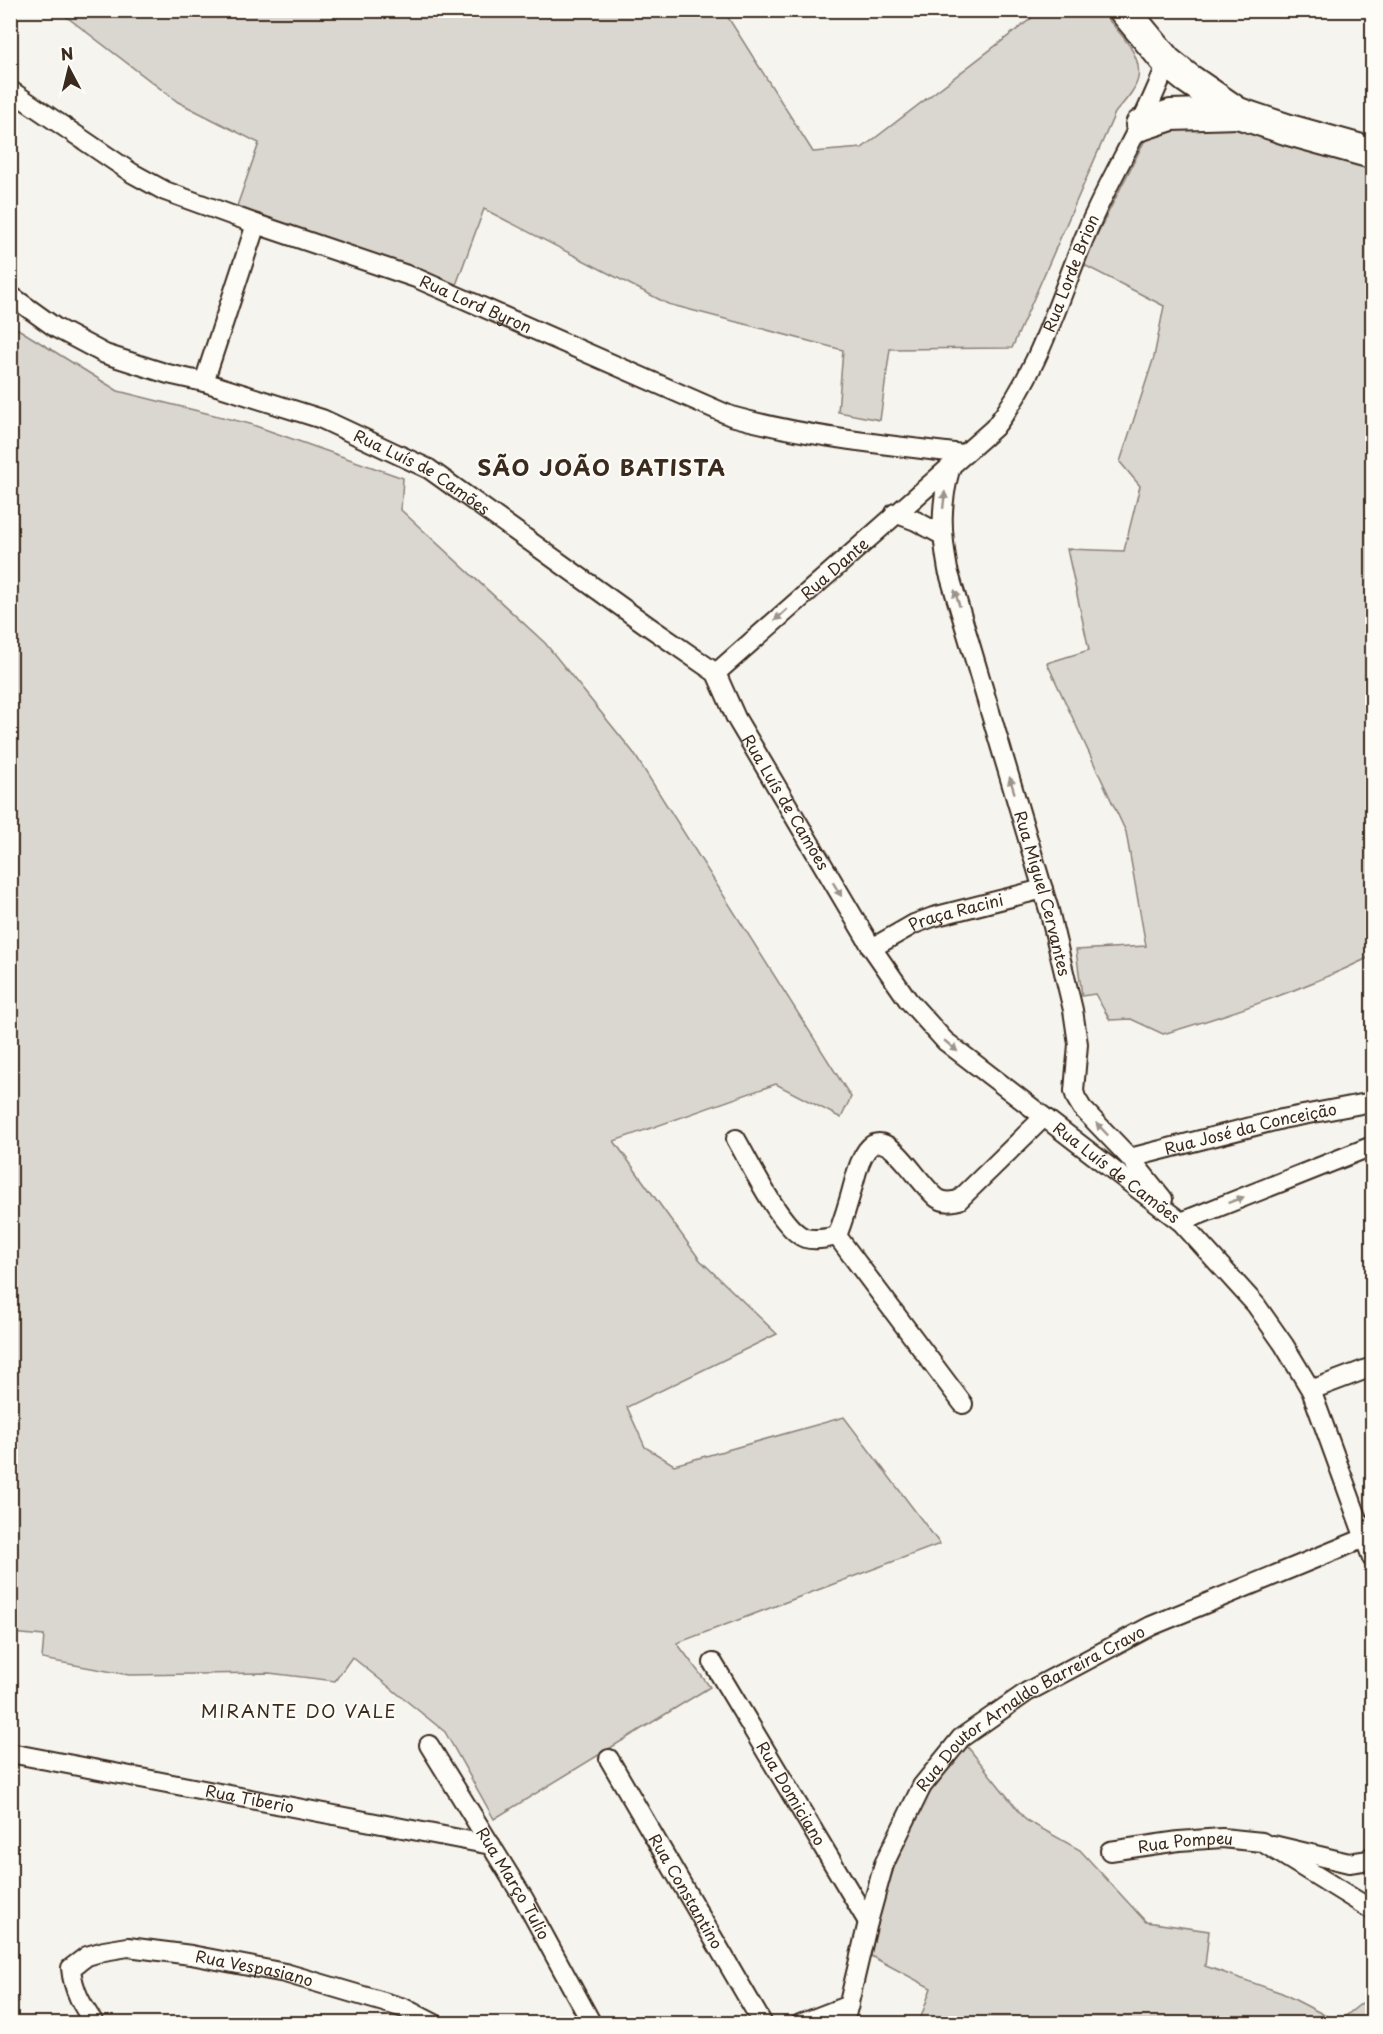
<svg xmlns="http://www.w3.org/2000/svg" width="1383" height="2034" viewBox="0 0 1383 2034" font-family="'Playpen Sans',sans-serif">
	<rect width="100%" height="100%" fill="#f5f4ee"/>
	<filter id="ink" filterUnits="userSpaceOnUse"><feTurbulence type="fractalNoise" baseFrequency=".0167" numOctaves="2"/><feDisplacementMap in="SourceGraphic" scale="12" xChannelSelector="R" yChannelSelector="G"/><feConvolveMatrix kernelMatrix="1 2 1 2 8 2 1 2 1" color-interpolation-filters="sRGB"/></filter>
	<g filter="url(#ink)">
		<g fill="#dad6d0" stroke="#8a8077" stroke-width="1.5">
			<path d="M 59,11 L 724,11 L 813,152 L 862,148 L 1041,11 L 1101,11 C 1115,29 1143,52 1138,78 C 1136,90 1123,103 1115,113 L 1012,348 L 890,349 L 880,420 L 838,412 L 843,350 L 668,304 L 484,209 L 456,285 L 237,206 L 259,143 L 178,102 Z"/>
			<path d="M 1197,124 L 1230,126 L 1372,161 L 1372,956 C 1305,989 1235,1013 1163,1034 L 1131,1019 L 1110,1020 L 1095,994 L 1082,996 L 1076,950 L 1146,946 L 1126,832 L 1047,663 L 1089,650 L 1067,549 L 1124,551 L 1140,486 L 1120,462 L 1154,357 L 1164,306 L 1082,264 L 1145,140 Z"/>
			<path d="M 10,324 L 118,391 L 250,424 L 403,478 L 401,510 L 545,643 L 633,752 L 851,1097 L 841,1118 L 776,1084 L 614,1141 L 700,1260 L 777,1334 L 627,1407 L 645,1447 L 674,1465 L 844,1417 L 940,1544 L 677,1643 L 710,1687 L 494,1819 L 445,1732 L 352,1657 L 335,1681 L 269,1673 L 129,1675 L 42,1659 L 44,1636 L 11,1633 Z"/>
			<path d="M 967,1746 L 1026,1820 L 1080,1850 L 1146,1922 L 1209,1931 L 1205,1966 L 1282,1993 L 1338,2022 L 1372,1995 L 1372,2023 L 919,2023 L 931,1988 L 871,1956 C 880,1897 903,1835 935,1784 C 943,1770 957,1758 967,1746 Z"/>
		</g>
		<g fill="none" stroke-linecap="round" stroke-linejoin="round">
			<defs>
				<g id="minor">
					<path id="s1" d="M 10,90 L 132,173 L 165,191 L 256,224 L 416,278 L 731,416 C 807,437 886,445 964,454"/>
					<path id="s2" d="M 10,295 L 56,328 L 105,354 L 168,374 L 204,382 L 322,419 L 429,469 L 648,626 L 716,673 L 736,718 L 872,948 L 908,1000 L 945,1041 L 1181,1222 L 1256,1305 L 1284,1345 L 1311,1390 L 1372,1558"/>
					<path d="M 204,382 L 256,224"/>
					<path id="s3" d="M 951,466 C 940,504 941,531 948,570 L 1049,910 L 1073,1010 L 1078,1044 L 1074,1091 L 1076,1098 L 1082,1108 L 1130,1158 L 1163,1199"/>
					<path d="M 895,513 L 916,521 L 942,535"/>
					<path id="s4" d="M 716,673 L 994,428 C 1041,370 1061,290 1091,222 C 1115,168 1147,118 1167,62"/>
					<path id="s5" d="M 872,948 L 914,924 L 933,917 L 1043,889"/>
					<path d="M 736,1139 C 750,1163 781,1229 805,1238 C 816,1241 827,1238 837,1236 C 844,1218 849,1201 854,1182 C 875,1097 908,1174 937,1198 C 944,1203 951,1202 959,1200 L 1044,1117"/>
					<path id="s6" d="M 1130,1158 L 1282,1119 L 1372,1102"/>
					<path d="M 1181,1222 L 1372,1146"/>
					<path d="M 837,1236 L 963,1404"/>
					<path d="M 1311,1390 L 1372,1367"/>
					<path id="s7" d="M 713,1663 L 868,1922"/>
					<path id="s8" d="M 429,1745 L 524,1899 L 592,2024"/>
					<path id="s9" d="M 10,1753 L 491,1845"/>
					<path id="s10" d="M 609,1759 L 763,2024"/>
					<path d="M 1273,1845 L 1349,1863 L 1369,1860 L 1372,1856"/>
					<path id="s11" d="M 1110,1851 L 1179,1841 L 1222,1838 L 1262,1842 L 1372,1910"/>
					<path id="s12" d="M 95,2024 C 82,2006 73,1990 71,1968 L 87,1956 L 104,1951 L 128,1947 L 191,1955 L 285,1973 L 404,2008 L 435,2024"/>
					<path d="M 800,2024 L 849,2005"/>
					<path id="s13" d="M 844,2024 L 868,1922 L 884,1864 L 922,1786 L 961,1738 L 1027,1692 L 1151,1626 L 1372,1535"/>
				</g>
				<g id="trunk">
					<path d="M 1124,10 L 1167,62 L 1187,78 L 1238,113 L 1289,130 L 1372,153"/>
					<path d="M 1141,125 L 1171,115 L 1238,113"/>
				</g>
			</defs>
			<use href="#minor" stroke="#3b2a1e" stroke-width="22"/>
			<use href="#trunk" stroke="#3b2a1e" stroke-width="34"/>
			<use href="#minor" stroke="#fdfcf7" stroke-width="18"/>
			<use href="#trunk" stroke="#fdfcf7" stroke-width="30"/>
		</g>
		<defs><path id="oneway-solid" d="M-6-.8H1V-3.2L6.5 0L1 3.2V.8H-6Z" transform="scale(1.5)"/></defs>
		<g fill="#9c938a">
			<use href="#oneway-solid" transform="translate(944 500) rotate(-84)"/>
			<use href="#oneway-solid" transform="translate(957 598) rotate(-107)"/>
			<use href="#oneway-solid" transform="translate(781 615) rotate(138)"/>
			<use href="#oneway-solid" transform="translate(1012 785) rotate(-107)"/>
			<use href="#oneway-solid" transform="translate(837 889) rotate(59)"/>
			<use href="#oneway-solid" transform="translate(951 1046) rotate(40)"/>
			<use href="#oneway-solid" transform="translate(1102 1129) rotate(-134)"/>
			<use href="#oneway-solid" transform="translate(1236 1200) rotate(-21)"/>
		</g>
	</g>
	<g text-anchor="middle" stroke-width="4.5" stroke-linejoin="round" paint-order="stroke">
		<g font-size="16" fill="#3b2a1e" stroke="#fdfcf7">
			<text dy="6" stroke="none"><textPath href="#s4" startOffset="544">Rua Lorde Brion</textPath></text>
			<text dy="6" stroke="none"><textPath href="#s1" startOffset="516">Rua Lord Byron</textPath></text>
			<text dy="6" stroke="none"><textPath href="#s2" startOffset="452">Rua Luís de Camões</textPath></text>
			<text dy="6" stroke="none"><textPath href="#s4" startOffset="158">Rua Dante</textPath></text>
			<text dy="6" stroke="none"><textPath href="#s2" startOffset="956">Rua Luís de Camões</textPath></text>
			<text dy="6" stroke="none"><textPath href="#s3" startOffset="442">Rua Miguel Cervantes</textPath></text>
			<text dy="6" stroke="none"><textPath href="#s5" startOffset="92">Praça Racini</textPath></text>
			<text dy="6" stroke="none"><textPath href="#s6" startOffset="124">Rua José da Conceição</textPath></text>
			<text dy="6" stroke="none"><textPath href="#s2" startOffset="1460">Rua Luís de Camões</textPath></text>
			<text dy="6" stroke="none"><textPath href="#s13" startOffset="387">Rua Doutor Arnaldo Barreira Cravo</textPath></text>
			<text dy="6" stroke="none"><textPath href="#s7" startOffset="152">Rua Domiciano</textPath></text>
			<text dy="6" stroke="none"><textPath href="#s9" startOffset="244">Rua Tiberio</textPath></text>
			<text dy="6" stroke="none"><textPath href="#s11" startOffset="76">Rua Pompeu</textPath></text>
			<text dy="6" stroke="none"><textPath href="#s8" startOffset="162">Rua Março Tulio</textPath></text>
			<text dy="6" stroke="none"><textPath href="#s10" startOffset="153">Rua Constantino</textPath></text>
			<text dy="6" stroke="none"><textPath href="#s12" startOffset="252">Rua Vespasiano</textPath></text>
		</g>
		<g font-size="18" letter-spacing="1.5" fill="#3b2a1e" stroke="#fdfcf7">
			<text x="299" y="1718">MIRANTE DO VALE</text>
		</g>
		<g font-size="22" font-weight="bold" letter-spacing="1.5" fill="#3b2a1e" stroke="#fdfcf7">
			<text x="602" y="476">SÃO JOÃO BATISTA</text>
		</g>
	</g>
	<rect width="1383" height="2034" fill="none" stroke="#fdfcf7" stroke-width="36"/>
	<rect x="18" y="18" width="1347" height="1998" fill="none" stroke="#3b2a1e" stroke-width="2" filter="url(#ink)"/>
	<g transform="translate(69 69) rotate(353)" stroke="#fdfcf7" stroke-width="4.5" paint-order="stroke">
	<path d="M0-4.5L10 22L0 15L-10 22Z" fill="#3b2a1e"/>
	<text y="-9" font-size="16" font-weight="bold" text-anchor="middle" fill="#3b2a1e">N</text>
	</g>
</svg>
